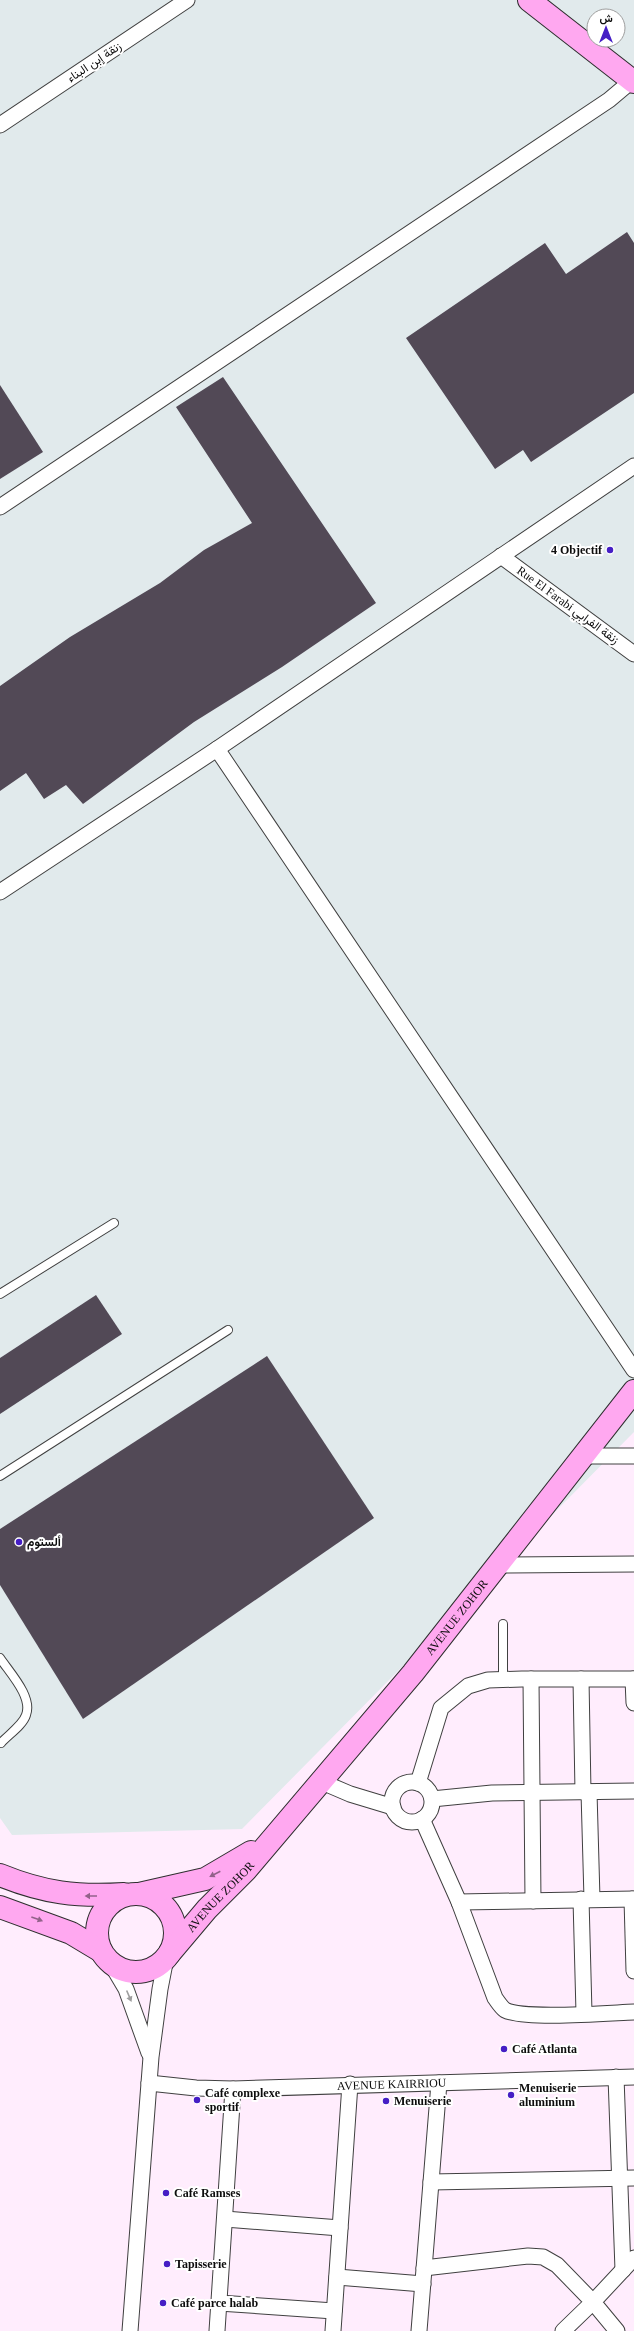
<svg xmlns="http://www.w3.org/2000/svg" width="634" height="2331" viewBox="0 0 634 2331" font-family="'Times New Roman',Vazirmatn,serif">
	<rect width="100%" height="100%" fill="#ffedfd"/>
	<path fill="#e1eaec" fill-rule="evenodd" d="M 0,0 L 634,0 L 634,1432 L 242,1829 L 12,1835 L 0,1818 ZM 594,16 L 618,16 L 618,40 L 594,40 Z"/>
	<g fill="#524956">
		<path d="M 627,232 L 634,243 L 634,393 L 531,462 L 523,450 L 495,469 L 406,338 L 545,243 L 566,274 Z"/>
		<path d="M 223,377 L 376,603 L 282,667 L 194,722 L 83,804 L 66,785 L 44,799 L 26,773 L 0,791 L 0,686 L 70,637 L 160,583 L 204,550 L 252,523 L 176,407 Z"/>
		<path d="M 0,385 L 43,452 L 0,479 Z"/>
		<path d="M 96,1295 L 122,1334 L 0,1414 L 0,1358 Z"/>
		<path d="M 267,1356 L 374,1518 L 83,1719 L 0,1585 L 0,1529 Z"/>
	</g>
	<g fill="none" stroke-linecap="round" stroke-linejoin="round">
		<defs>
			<g id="lane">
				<path d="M 0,1294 L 114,1223"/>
				<path d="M 0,1476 L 228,1330"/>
				<path d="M 0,1658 C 10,1673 33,1697 26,1715 C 23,1725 8,1735 1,1743"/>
				<path d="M 503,1680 L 503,1624"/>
			</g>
			<g id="street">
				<path d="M 0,125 L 187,0"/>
				<path d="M 0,507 L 609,100 L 634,79"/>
				<path d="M 501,556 L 634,654"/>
				<path d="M 217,749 L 634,1370"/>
				<path d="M 0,892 L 217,749 L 634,466"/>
				<path d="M 582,1456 L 634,1456"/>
				<path d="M 497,1565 L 634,1564"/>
				<path d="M 531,1679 L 533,1901"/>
				<path d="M 581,1679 L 583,1792"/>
				<path d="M 633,1679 L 634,1703"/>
				<path d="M 322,1782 L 350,1794 L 393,1807"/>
				<circle cx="412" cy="1802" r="20"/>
				<path d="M 418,1783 L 441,1708 L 468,1686 L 488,1680 L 522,1679 L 634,1679"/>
				<path d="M 589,1792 L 592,1899"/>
				<path d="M 432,1799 L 492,1793 L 634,1791"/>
				<path d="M 422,1819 L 459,1902 L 495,1998 C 498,2002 501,2007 505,2010 C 523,2020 609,2013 634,2012"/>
				<path d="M 581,1899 L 584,2013"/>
				<path d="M 632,1899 L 634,1971"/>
				<path d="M 459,1902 L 634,1899"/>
				<path d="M 110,1962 L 126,1989 L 149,2053"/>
				<path d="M 616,2077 L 623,2270"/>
				<path id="s1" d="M 149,2083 L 196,2088 L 233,2089 L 634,2077"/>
				<path d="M 431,2182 L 634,2178"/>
				<path d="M 225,2219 L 340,2228"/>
				<path d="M 424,2268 L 528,2256 L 543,2257 L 557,2265 L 593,2302 L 563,2331"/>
				<path d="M 337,2277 L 423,2284"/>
				<path d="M 219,2303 L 334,2311"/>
				<path d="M 130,2331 L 151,2057 L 160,1989 L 166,1958"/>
				<path d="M 217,2331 L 233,2089"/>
				<path d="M 333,2331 L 350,2084"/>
				<path d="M 419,2331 L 439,2083"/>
				<path d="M 617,2331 L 593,2302 L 634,2258"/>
			</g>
			<g id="secondary">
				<path d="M 529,0 L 634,82"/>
				<path d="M 0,1875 C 44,1893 77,1897 124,1894"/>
				<circle cx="136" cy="1933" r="39"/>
				<path d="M 139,1894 L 205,1879 L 251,1852"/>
				<path d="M 0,1907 L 71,1933 L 101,1951"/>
				<path id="s2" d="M 169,1954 L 207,1909 L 246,1870 L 413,1673 L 634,1391"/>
			</g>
		</defs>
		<use href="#lane" stroke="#404040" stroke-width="10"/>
		<use href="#street" stroke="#404040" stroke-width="17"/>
		<use href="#secondary" stroke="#2f2f2f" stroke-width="24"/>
		<use href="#lane" stroke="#fff" stroke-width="8"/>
		<use href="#street" stroke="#fff" stroke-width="15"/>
		<use href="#secondary" stroke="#ffa8f0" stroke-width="22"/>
	</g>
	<defs><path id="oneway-solid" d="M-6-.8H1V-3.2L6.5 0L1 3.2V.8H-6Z"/></defs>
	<g fill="#92628a">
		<use href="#oneway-solid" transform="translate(215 1874) rotate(153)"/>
		<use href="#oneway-solid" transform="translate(91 1896) rotate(180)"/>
		<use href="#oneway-solid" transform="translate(37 1919) rotate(20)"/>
	</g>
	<use fill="#9e9e9e" href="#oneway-solid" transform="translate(129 1996) rotate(67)"/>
	<g fill="#451ec5" stroke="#fff" stroke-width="1.5">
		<circle cx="610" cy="550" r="4"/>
		<circle cx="19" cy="1542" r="4"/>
		<circle cx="504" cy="2049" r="4"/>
		<circle cx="511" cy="2095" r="4"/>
		<circle cx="197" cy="2100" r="4"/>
		<circle cx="386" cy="2101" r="4"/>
		<circle cx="166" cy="2193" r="4"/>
		<circle cx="167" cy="2264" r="4"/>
		<circle cx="163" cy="2303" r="4"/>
	</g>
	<g text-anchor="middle" stroke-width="4" stroke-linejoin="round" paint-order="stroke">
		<g font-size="12" fill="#0d0d0d" stroke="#fff">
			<text transform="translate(94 62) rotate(-34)" y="4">زنقة إبن البناء</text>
			<text transform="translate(568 605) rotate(36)" y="4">Rue El Farabi زنقة الفرابي</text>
			<text dy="4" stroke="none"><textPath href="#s2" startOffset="443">AVENUE ZOHOR</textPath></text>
			<text dy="4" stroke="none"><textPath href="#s2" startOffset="77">AVENUE ZOHOR</textPath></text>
			<text dy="4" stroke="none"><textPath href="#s1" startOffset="243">AVENUE KAIRRIOU</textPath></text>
		</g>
		<g font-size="12" font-weight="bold" fill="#0d0d0d" stroke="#fff" text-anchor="start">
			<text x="602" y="554" text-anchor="end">4 Objectif</text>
			<text x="27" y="1546">ألستوم</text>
			<text x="512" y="2053">Café Atlanta</text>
			<text x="519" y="2092">Menuiserie<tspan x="519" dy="14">aluminium</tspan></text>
			<text x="205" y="2097">Café complexe<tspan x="205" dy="14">sportif</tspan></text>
			<text x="394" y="2105">Menuiserie</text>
			<text x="174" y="2197">Café Ramses</text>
			<text x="175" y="2268">Tapisserie</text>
			<text x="171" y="2307">Café parce halab</text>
		</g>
	</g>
	<g transform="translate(606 28)"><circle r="19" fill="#ffffff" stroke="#9e9e9e"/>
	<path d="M0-3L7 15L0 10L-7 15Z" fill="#451ec5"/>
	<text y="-6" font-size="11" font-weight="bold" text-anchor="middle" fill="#0d0d0d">ش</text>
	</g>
</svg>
